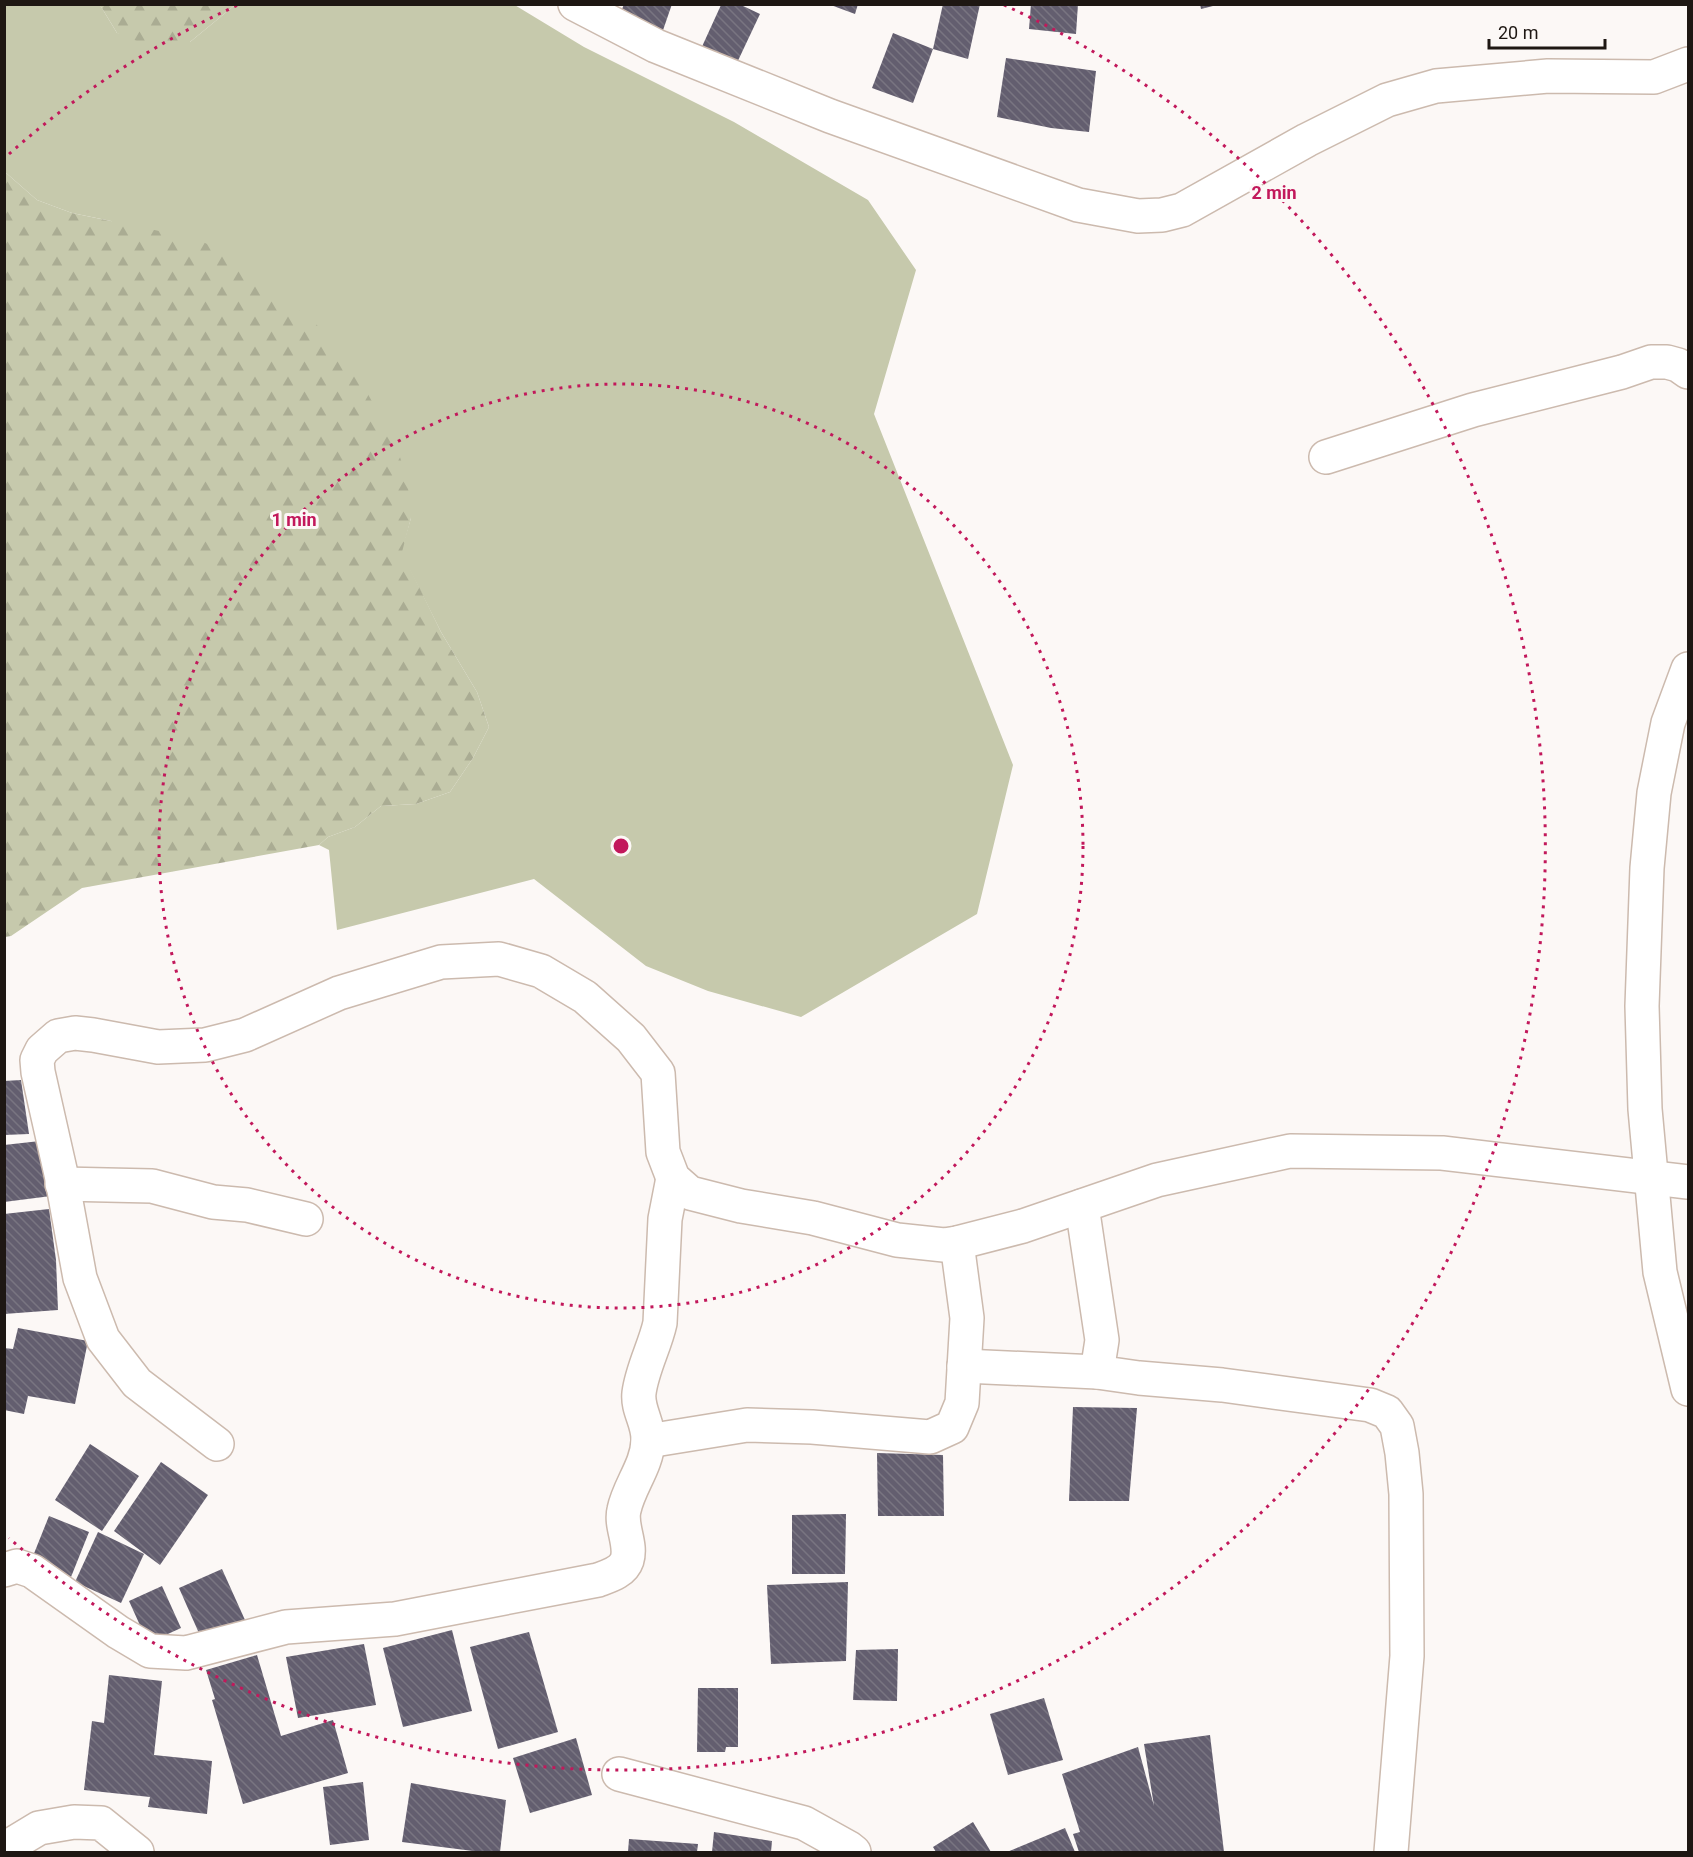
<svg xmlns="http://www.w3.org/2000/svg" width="1693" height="1857" viewBox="0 0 1693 1857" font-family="Roboto,sans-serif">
	<defs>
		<pattern id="forest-firs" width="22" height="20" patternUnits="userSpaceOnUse" patternTransform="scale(1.5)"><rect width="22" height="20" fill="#c6c9ac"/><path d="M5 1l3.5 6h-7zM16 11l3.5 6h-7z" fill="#aaac93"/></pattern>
		<pattern id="building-back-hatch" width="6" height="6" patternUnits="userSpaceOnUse" patternTransform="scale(1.5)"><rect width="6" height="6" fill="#635e6f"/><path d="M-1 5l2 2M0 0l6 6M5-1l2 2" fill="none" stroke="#797581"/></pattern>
	</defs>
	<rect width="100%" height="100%" fill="#fcf8f6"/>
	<path fill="#c6c9ac" d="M 513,4 L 584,47 L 734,122 L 868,200 L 916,270 L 874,414 L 1013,765 L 977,914 L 801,1017 L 708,991 L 646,966 L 534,879 L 337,930 L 329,850 L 319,845 L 328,837 L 355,827 L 381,806 L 416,804 L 450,792 L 473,758 L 489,727 L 477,692 L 441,632 L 401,552 L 411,518 L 111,221 L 72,213 L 37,200 L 5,172 L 5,5 L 100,5 L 117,33 L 190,42 L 235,5 Z"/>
	<g fill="url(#forest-firs)">
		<path d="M 100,5 L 235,5 L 190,42 L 154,48 L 117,33 Z"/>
		<path d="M 5,172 L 37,200 L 72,213 L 193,238 L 229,253 L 324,331 L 364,387 L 397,447 L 408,484 L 411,518 L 402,552 L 441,632 L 477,692 L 489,727 L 473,758 L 450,792 L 416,804 L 381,806 L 355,827 L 328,837 L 319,845 L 82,888 L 11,936 L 5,937 Z"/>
	</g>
	<g fill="url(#building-back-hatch)">
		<path d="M 624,4 L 672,4 L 661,36 L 618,20 Z"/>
		<path d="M 828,4 L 858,4 L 855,14 Z"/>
		<path d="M 943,4 L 980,4 L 968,59 L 933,49 Z"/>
		<path d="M 1031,4 L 1078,4 L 1076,34 L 1029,29 Z"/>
		<path d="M 1200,4 L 1217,4 L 1217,5 L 1201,9 Z"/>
		<path d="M 721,5 L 741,5 L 760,14 L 735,67 L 700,51 Z"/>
		<path d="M 893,33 L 933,49 L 913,103 L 872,88 Z"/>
		<path d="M 1006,58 L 1096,71 L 1089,132 L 1051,128 L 997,117 Z"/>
		<path d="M 21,1080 L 29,1134 L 4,1135 L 4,1081 Z"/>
		<path d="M 49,1140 L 59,1195 L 4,1202 L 4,1145 Z"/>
		<path d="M 49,1209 L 56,1260 L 58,1310 L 4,1314 L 4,1214 Z"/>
		<path d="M 18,1328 L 88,1341 L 75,1404 L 28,1396 L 24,1414 L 4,1410 L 4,1348 L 13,1349 Z"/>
		<path d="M 1073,1407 L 1137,1408 L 1129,1501 L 1069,1501 Z"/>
		<path d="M 90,1444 L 139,1476 L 102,1531 L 55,1500 Z"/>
		<path d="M 877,1453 L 943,1455 L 944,1516 L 878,1516 Z"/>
		<path d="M 161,1462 L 208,1495 L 160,1565 L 114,1531 Z"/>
		<path d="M 846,1514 L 845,1574 L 792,1574 L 792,1515 Z"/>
		<path d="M 49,1516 L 89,1532 L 71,1577 L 31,1561 Z"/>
		<path d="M 98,1532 L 144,1554 L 121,1603 L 75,1582 Z"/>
		<path d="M 222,1569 L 245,1620 L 202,1640 L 179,1588 Z"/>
		<path d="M 848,1582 L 846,1661 L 771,1664 L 767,1585 Z"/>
		<path d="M 162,1586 L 181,1628 L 148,1643 L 129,1601 Z"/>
		<path d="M 452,1630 L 472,1711 L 403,1727 L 383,1648 Z"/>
		<path d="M 529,1632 L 558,1732 L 498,1749 L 470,1647 Z"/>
		<path d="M 364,1644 L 376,1705 L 298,1718 L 286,1657 Z"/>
		<path d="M 898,1649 L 897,1701 L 853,1700 L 856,1650 Z"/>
		<path d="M 257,1655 L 281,1736 L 333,1720 L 348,1773 L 243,1804 L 212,1700 L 215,1699 L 206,1670 Z"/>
		<path d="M 109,1675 L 162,1681 L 154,1755 L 212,1761 L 207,1814 L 148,1807 L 150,1797 L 84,1790 L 92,1721 L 104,1723 Z"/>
		<path d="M 698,1688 L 738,1688 L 738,1747 L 726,1747 L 725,1752 L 697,1752 Z"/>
		<path d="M 1044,1698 L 1063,1760 L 1008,1775 L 990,1714 Z"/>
		<path d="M 1210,1735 L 1224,1852 L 1079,1852 L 1073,1834 L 1080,1832 L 1062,1774 L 1138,1747 L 1154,1806 L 1144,1744 Z"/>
		<path d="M 576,1738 L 592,1795 L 530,1813 L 513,1758 Z"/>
		<path d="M 363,1782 L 369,1840 L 330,1845 L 323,1787 Z"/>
		<path d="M 411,1783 L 506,1800 L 500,1852 L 481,1852 L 402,1842 Z"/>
		<path d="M 973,1822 L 991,1852 L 936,1852 L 933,1847 Z"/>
		<path d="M 1065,1828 L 1075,1852 L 1007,1852 Z"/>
		<path d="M 714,1832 L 772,1841 L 771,1852 L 712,1852 Z"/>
		<path d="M 629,1839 L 698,1844 L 697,1852 L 628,1852 Z"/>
	</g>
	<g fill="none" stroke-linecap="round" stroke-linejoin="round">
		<defs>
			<g id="minor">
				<path d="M 575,4 L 656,46 L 830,116 L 1078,205 L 1138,216 L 1162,215 L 1182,210 L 1307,140 L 1387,100 L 1436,86 L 1548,76 L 1654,77 L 1688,64"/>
				<path d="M 1326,457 L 1473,410 L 1622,372 L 1651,362 L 1667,362 L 1678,365 L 1688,372"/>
				<path d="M 1688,669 L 1668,723 L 1654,793 L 1647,868 L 1642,1006 L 1645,1109 L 1660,1272 L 1688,1389"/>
				<path d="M 62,1184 L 152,1186 L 213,1202 L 247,1205 L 306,1219"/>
				<path d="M 1082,1206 L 1102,1340 L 1097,1372 L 1139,1378 L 1222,1385 L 1370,1405 L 1387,1412 L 1397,1426 L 1402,1453 L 1406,1494 L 1407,1656 L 1391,1852"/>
				<path d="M 964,1366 L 1097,1372"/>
				<path d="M 648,1441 L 747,1425 L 812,1427 L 930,1437 L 952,1427 L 962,1403 L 967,1318 L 957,1243"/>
				<path d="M 217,1444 L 137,1383 L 103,1339 L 80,1278 L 61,1174 L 38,1072 L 37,1060 L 42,1050 L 58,1036 L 75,1033 L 93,1035 L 158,1047 L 205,1045 L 245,1035 L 339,993 L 441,962 L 499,959 L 541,971 L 585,997 L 631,1038 L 658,1073 L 663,1152 L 673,1178 L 690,1193 L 741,1206 L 813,1218 L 897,1240 L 944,1245 L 957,1243 L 1023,1226 L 1157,1180 L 1290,1151 L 1442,1153 L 1688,1182"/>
				<path d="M 4,1570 L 17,1566 L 32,1571 L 118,1632 L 150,1651 L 186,1653 L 286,1627 L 395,1619 L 598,1580 C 609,1576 623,1572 627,1560 C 632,1544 620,1526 624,1510 C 629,1486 647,1466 648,1441 C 649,1423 637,1410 639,1393 C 642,1369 655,1346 660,1323 L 665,1219 L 673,1178"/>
				<path d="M 619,1774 L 804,1823 L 849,1848 L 854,1852"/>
				<path d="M 4,1849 L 39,1828 L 74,1822 L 101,1823 L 137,1852"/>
			</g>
		</defs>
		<use href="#minor" stroke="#ccbaae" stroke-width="36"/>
		<use href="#minor" stroke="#fff" stroke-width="33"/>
	</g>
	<g fill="none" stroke="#c2185b" stroke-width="3" stroke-dasharray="3 6">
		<circle cx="621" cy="846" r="462"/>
		<path d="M9 154A924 924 0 0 1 238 5M1004 5A924 924 0 1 1 9 1538"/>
	</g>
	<circle cx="621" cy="846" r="9" fill="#c2185b" stroke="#fcf8f6" stroke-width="3"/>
	<g font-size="18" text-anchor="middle" font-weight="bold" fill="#c2185b" stroke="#fcf8f6" stroke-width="6" stroke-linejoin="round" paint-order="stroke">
		<text x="1274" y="199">2 min</text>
		<text x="294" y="526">1 min</text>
	</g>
	<rect width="1693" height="1857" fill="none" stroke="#1e1713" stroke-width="12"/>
	<path d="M1489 39v9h116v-9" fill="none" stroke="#1e1713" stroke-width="3"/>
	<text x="1498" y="39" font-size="18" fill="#1e1713" stroke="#fcf8f6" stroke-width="4.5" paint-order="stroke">20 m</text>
</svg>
